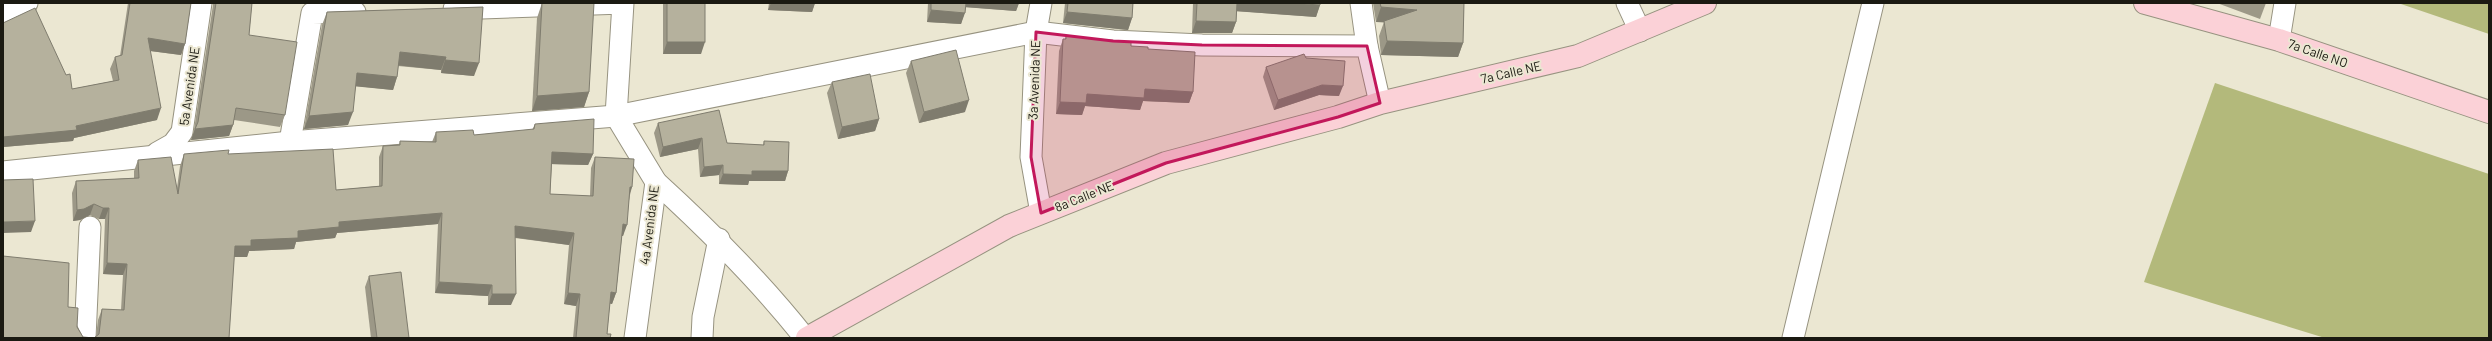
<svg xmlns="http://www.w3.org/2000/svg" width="2492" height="341" viewBox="0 0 2492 341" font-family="Barlow,sans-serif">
	<rect width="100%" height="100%" fill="#ebe7d2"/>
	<g fill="#b3b97b">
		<path d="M 2398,3 L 2489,3 L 2489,34 Z"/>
		<path d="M 2215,83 L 2489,174 L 2489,338 L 2325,338 L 2144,282 Z"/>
	</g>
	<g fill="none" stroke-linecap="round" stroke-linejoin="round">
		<defs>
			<g id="street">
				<path d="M 1041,3 L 1036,32 L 1031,157 L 1041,213"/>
				<path d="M 1361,3 L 1367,46"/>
				<path d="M 1627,3 L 1640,31"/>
				<path d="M 454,9 L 623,3 L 616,116 L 656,182 L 635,338"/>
				<path d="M 3,15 L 27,3"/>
				<path d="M 2279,40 L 2285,3"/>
				<path d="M 290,142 L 312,13 L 355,12"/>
				<path d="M 157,153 L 173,144 L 182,132 L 201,3"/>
				<path d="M 3,172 L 290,142 L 616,116 L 1036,32 L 1113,41 L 1202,45 L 1367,46 L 1380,103"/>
				<path d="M 656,182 C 711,232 759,280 805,338"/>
				<path d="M 85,338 L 90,227"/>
				<path d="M 702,338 L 703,317 L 719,239"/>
				<path d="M 1793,338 L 1873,3"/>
			</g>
			<g id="secondary">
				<path d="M 2145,3 L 2279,40 L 2489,112"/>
				<path d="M 807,338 L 1009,226 L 1166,163 L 1338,117 L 1380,103 L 1578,56 L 1705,3"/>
			</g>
		</defs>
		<use href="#street" stroke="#979380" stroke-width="23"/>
		<use href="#secondary" stroke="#979380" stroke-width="24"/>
		<use href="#street" stroke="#fff" stroke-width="21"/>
		<use href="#secondary" stroke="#fbd1d7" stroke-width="22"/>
	</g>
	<g fill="#9c9887">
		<path d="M 128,3 L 191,3 L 185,44 L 181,55 L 150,51 L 157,120 L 74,138 L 73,141 L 3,147 L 3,23 L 72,89 L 113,81 L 110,69 L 115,57 L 120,56 Z"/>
		<path d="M 212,3 L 252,3 L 249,35 L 285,115 L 280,127 L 234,120 L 233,125 L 229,136 L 191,140 L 194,130 L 213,5 Z"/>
		<path d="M 542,3 L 589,92 L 584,107 L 532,111 L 537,18 Z"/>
		<path d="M 663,3 L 705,3 L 701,54 L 663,54 Z"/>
		<path d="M 769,3 L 815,3 L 812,12 L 768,10 Z"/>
		<path d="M 928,3 L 1019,3 L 1016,11 L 966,7 L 961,24 L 927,22 Z"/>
		<path d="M 1065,3 L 1133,3 L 1132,18 L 1128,30 L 1063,23 Z"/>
		<path d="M 1193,3 L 1320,3 L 1320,5 L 1316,17 L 1237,11 L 1236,22 L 1232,33 L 1192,33 Z"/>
		<path d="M 1373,3 L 1464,3 L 1463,43 L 1458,57 L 1381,55 L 1379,36 L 1384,22 L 1376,22 Z"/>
		<path d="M 2217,3 L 2266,3 L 2260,19 Z"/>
		<path d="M 483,7 L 474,76 L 441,73 L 441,70 L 398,66 L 397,77 L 393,90 L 356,86 L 348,125 L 304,129 L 322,25 L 327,12 Z"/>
		<path d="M 1066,36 L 1131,46 L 1148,49 L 1193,92 L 1189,103 L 1143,101 L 1140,110 L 1085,106 L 1082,115 L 1056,114 L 1059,51 L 1063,39 L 1065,39 Z"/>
		<path d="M 1306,58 L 1339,96 L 1319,95 L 1274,110 L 1263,77 L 1266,67 Z"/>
		<path d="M 911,61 L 965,112 L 919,123 L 906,73 Z"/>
		<path d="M 832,82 L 879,119 L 875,131 L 838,139 L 827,93 Z"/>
		<path d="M 658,123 L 727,143 L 763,145 L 764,141 L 788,171 L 785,181 L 749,181 L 748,185 L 719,184 L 719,175 L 700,177 L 698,149 L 660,157 L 654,133 Z"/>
		<path d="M 535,124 L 593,154 L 588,165 L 552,164 L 550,194 L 590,196 L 591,168 L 595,157 L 632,187 L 630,195 L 623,236 L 622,236 L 616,293 L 612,304 L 610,303 L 607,334 L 610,338 L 573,338 L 576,306 L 564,304 L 569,245 L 515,238 L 511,305 L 488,305 L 488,296 L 435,293 L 438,224 L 337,233 L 335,238 L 296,242 L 294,249 L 249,251 L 247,257 L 234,257 L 229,338 L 3,338 L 68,307 L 83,337 L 94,338 L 96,336 L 98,320 L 102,309 L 121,310 L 123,275 L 103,274 L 105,219 L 99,219 L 90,215 L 80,220 L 73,221 L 72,193 L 76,181 L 134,178 L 134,171 L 138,160 L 177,188 L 180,166 L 184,154 L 228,154 L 336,190 L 379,186 L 379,157 L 383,146 L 399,145 L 400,141 L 432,142 L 436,132 L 474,135 L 532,130 Z"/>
		<path d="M 369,276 L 409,338 L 371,338 L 365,287 Z"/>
	</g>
	<g fill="#7f7c6e">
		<path d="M 771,3 L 815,3 L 812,12 L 768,10 Z"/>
		<path d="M 964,3 L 1019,3 L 1016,11 L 963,7 Z"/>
		<path d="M 1236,3 L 1289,3 L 1320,5 L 1316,17 L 1233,11 Z"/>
		<path d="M 1381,7 L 1417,10 L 1412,24 L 1376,22 Z"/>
		<path d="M 931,10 L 965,13 L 961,24 L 927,22 Z"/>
		<path d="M 1067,12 L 1132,18 L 1128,30 L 1063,23 Z"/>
		<path d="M 1196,21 L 1236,22 L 1232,33 L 1192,33 Z"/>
		<path d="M 148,38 L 185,44 L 181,55 L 143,50 Z"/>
		<path d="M 1387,41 L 1463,43 L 1458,57 L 1381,55 Z"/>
		<path d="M 667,42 L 705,42 L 701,54 L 663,54 Z"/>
		<path d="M 400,52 L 446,57 L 441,70 L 395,65 Z"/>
		<path d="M 445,60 L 479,63 L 474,76 L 441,73 Z"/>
		<path d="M 357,73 L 397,77 L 393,90 L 352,86 Z"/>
		<path d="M 1322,85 L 1343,86 L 1339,96 L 1319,95 L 1274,110 L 1278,100 Z"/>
		<path d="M 1145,89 L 1193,92 L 1189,103 L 1143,101 L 1140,110 L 1085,106 L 1082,115 L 1056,114 L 1060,102 L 1087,94 Z"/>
		<path d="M 589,92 L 584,107 L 532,111 L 537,96 Z"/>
		<path d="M 969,100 L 965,112 L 919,123 L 924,112 Z"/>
		<path d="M 161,108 L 157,120 L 74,138 L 73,141 L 3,147 L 3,137 L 76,126 Z"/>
		<path d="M 353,112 L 348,125 L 304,129 L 309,116 Z"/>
		<path d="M 879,119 L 875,131 L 838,139 L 842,127 Z"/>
		<path d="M 233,125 L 229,136 L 191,140 L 195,129 Z"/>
		<path d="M 702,138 L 698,149 L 660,157 L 663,147 Z"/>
		<path d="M 552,152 L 593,154 L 588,165 L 548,164 Z"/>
		<path d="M 723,165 L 719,175 L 700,177 L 704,167 Z"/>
		<path d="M 752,171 L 788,171 L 785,181 L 749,181 L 748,185 L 719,184 L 723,174 Z"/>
		<path d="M 630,187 L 632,187 L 628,198 Z"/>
		<path d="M 94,204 L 90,215 L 80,220 L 73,221 L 77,210 Z"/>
		<path d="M 103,208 L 109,208 L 105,219 L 99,219 Z"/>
		<path d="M 442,213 L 438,224 L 337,233 L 335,238 L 296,242 L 294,249 L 249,251 L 247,257 L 230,257 L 235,246 L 251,240 L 298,231 L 339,222 Z"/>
		<path d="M 35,221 L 31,232 L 3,233 L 3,222 Z"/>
		<path d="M 623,224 L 627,225 L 623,236 L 619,235 Z"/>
		<path d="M 515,226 L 574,233 L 569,245 L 511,237 Z"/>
		<path d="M 107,263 L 127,264 L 123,275 L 103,274 Z"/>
		<path d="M 439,282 L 492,285 L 488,296 L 435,293 Z"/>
		<path d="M 611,292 L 616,293 L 612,304 L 607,303 Z"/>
		<path d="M 568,293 L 580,294 L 576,306 L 564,304 Z"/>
		<path d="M 492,294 L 516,294 L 511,305 L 488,305 Z"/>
	</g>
	<g fill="#b5b19d" stroke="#7f7c6e">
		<path d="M 130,3 L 191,3 L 185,44 L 148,38 L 161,108 L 76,126 L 77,130 L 3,137 L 3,23 L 35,8 L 66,75 L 70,74 L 72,89 L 119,80 L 115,57 L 122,55 Z"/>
		<path d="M 216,3 L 252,3 L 249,35 L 297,42 L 285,115 L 236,108 L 233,125 L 195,129 L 198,122 Z"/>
		<path d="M 542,3 L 594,3 L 589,92 L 537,96 Z"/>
		<rect x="667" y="3" width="38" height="39"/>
		<path d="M 931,3 L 966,3 L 965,13 L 931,10 Z"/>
		<path d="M 1068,3 L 1133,3 L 1132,18 L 1067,12 Z"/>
		<path d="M 1197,3 L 1237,3 L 1236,22 L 1196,21 Z"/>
		<path d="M 1289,3 L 1320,3 L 1320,5 Z"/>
		<path d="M 1380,3 L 1464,3 L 1463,43 L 1387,41 L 1384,21 L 1417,10 L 1381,7 Z"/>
		<path d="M 483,7 L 479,63 L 445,60 L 446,57 L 400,52 L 397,77 L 357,73 L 353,112 L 309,116 L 327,12 Z"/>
		<path d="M 1066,36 L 1131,42 L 1131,46 L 1148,47 L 1148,49 L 1195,52 L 1193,92 L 1145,89 L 1144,98 L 1087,94 L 1086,103 L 1060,102 L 1063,39 L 1066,39 Z"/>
		<path d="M 956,50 L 969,100 L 924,112 L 911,61 Z"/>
		<path d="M 1304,54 L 1306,58 L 1345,61 L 1343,86 L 1322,85 L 1278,100 L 1266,67 Z"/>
		<path d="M 870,74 L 879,119 L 842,127 L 832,82 Z"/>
		<path d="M 719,110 L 727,143 L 764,145 L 764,141 L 789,142 L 788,171 L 752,171 L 752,175 L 723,174 L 723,165 L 704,167 L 702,138 L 663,147 L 658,123 Z"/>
		<path d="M 594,119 L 593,154 L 552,152 L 550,194 L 593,196 L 595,157 L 634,159 L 632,187 L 630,187 L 627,225 L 623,224 L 616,293 L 611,292 L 607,334 L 611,334 L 610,338 L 576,338 L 580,294 L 568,293 L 574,233 L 515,226 L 516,294 L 492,294 L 492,285 L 439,282 L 442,213 L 339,222 L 339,227 L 298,231 L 298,238 L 251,240 L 251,246 L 235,246 L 229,338 L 3,338 L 3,256 L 69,263 L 68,307 L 78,308 L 77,327 L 83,337 L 94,338 L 99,334 L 102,309 L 124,310 L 127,264 L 107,263 L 109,208 L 103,208 L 94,204 L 84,209 L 77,210 L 76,181 L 139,178 L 138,160 L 171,157 L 178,194 L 184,154 L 229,150 L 228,154 L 333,149 L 336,190 L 382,186 L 383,146 L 400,145 L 400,141 L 436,142 L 436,132 L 473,130 L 474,135 L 534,129 L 535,124 Z"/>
		<path d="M 33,179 L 35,221 L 3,222 L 3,180 Z"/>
		<path d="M 401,272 L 409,338 L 377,338 L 369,276 Z"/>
	</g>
	<path fill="#c2185b" fill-opacity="0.2" stroke="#c2185b" stroke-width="3" stroke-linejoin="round" d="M 1036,32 L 1113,41 L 1202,45 L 1367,46 L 1380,103 L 1338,117 L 1166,163 L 1041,213 L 1031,157 Z"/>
	<g text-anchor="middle" stroke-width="4" stroke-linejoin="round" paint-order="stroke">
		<g font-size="13" fill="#1b1a12" stroke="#ebe7d2">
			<text transform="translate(2318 53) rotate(19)" y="5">7a Calle NO</text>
			<text transform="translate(1511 72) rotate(-13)" y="5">7a Calle NE</text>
			<text transform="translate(1034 80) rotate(-88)" y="5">3a Avenida NE</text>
			<text transform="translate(189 86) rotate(-82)" y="5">5a Avenida NE</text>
			<text transform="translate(1084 196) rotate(-22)" y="5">8a Calle NE</text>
			<text transform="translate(649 225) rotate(-83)" y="5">4a Avenida NE</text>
		</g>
	</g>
	<rect width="2492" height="341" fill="none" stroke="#1b1a12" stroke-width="8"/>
</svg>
